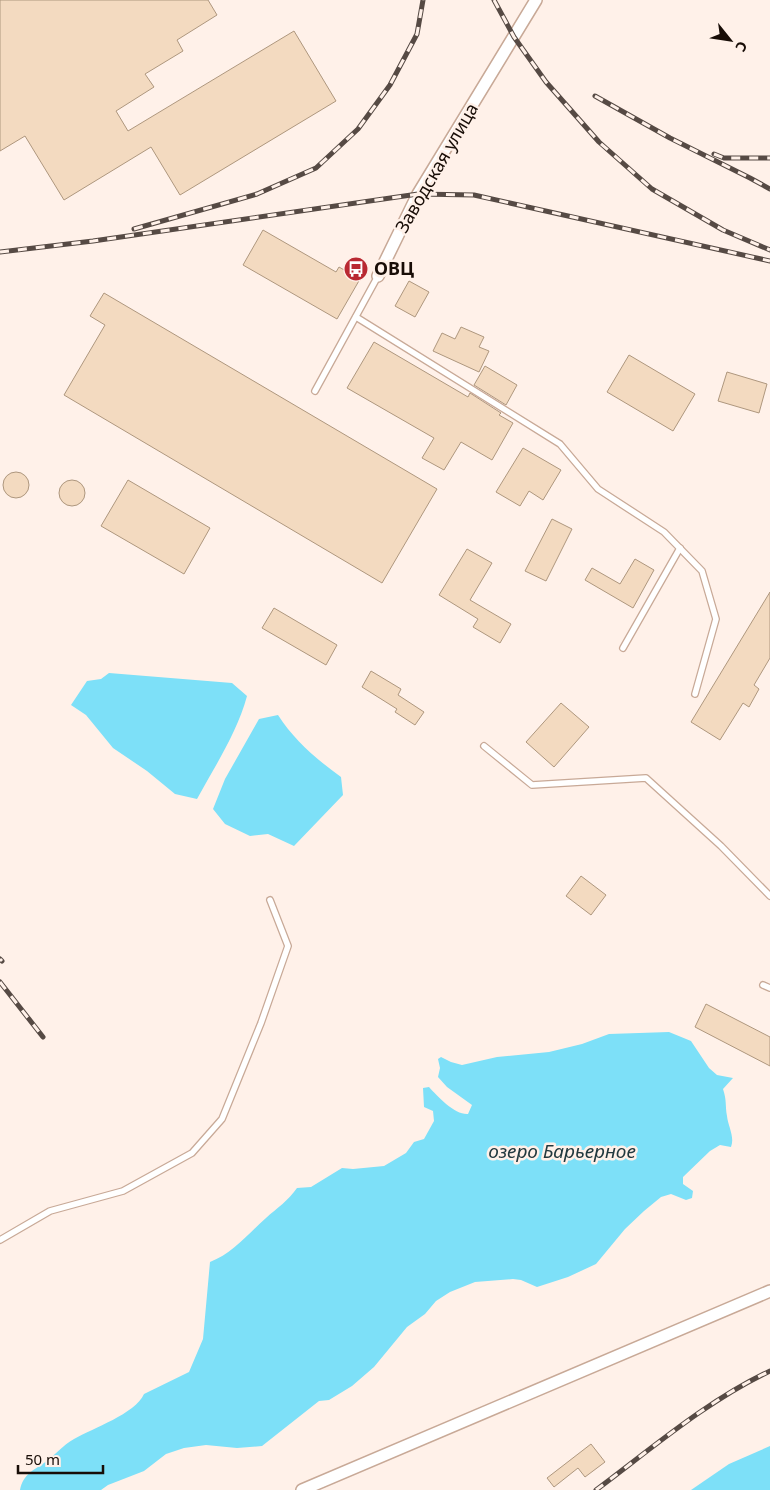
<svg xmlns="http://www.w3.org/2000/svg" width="770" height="1490" viewBox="0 0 770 1490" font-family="'Noto Sans',sans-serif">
	<rect width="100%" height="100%" fill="#fff1e9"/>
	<g fill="#7de0f8">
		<path d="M 109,673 L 232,683 L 247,696 C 237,733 215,766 197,799 L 175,794 L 147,771 L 113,748 L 86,715 L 71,705 L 87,681 L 101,679 Z"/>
		<path d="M 278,715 C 294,740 316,759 341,777 L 343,795 L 294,846 L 268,834 L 250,836 L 225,824 L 213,809 L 225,779 L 259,719 Z"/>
		<path d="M 669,1032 L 691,1041 L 709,1068 L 717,1075 L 733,1078 L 723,1089 C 727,1101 725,1105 727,1116 C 728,1126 735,1137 731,1147 L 720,1145 L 710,1151 L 683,1177 L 683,1184 L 693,1191 L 692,1198 L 686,1200 L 671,1194 L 661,1197 L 644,1211 L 625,1229 L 596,1264 L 568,1277 L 537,1287 L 521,1280 L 513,1279 L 475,1282 L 450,1292 L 436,1301 L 425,1314 L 407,1327 L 374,1367 L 352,1386 L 329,1400 L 319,1401 L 262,1446 L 237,1448 L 206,1445 L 184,1448 L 166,1454 L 144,1471 L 108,1485 L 101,1490 L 20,1490 C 23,1475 32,1471 44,1463 C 54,1456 63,1445 74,1439 C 93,1428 135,1414 144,1394 L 189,1372 L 203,1339 L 210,1262 C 232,1254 248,1234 266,1218 C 277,1208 288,1201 297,1188 L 311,1187 L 342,1168 L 353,1169 L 384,1166 L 406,1153 L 414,1142 L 424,1139 L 434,1121 L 433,1111 L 424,1107 L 423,1088 L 429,1087 C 438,1097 455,1115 468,1114 L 472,1105 L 447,1087 L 438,1077 L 440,1068 L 438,1059 L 441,1057 L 451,1062 L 462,1065 L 497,1057 L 549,1052 L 582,1044 L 609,1034 Z"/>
		<path d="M 770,1446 L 770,1490 L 691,1490 L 729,1464 Z"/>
	</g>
	<g fill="#f3dac0" stroke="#ae977e">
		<path d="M 0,0 L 208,0 L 217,15 L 177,40 L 183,51 L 145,74 L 154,87 L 116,111 L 128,131 L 294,31 L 336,101 L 180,195 L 151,147 L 64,200 L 25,136 L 0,151 Z"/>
		<path d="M 263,230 L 336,272 L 339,267 L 360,279 L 337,319 L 243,265 Z"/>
		<path d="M 409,281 L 429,292 L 415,317 L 395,306 Z"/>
		<path d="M 104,293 L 437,489 L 382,583 L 64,395 L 105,325 L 90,316 Z"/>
		<path d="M 461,327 L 484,337 L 479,347 L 489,351 L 479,372 L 433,351 L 442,333 L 455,339 Z"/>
		<path d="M 374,342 L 468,397 L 470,393 L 501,413 L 499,415 L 513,423 L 492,460 L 461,442 L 444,470 L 422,458 L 434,438 L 347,388 Z"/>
		<path d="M 629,355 L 695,394 L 673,431 L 607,392 Z"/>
		<path d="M 485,366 L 517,385 L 506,405 L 474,385 Z"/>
		<path d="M 727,372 L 767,384 L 759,413 L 718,401 Z"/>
		<path d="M 523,448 L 561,470 L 543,500 L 529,491 L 520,506 L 496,492 Z"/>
		<circle cx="16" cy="485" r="13"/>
		<path d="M 128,480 L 210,528 L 184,574 L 101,526 Z"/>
		<circle cx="72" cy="493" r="13"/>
		<path d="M 552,519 L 572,529 L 546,581 L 525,571 Z"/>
		<path d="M 467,549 L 492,563 L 470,600 L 511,624 L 500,643 L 473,627 L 478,619 L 439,595 Z"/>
		<path d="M 635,559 L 654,570 L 633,608 L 585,580 L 592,568 L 620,584 Z"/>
		<path d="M 770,592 L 770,658 L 754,685 L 759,689 L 749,707 L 743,703 L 720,740 L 691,722 Z"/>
		<path d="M 274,608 L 337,645 L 326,665 L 262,628 Z"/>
		<path d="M 371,671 L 401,689 L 398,695 L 424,712 L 415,725 L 395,712 L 397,709 L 362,687 Z"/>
		<path d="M 561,703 L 589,727 L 554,767 L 526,742 Z"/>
		<path d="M 581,876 L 606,895 L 591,915 L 566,896 Z"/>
		<path d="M 706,1004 L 770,1037 L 770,1066 L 695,1027 Z"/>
		<path d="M 591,1444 L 605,1462 L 585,1477 L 578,1468 L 554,1487 L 547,1478 Z"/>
	</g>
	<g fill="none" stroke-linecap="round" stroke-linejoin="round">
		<defs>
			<g id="lane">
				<path d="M 356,317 L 560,444 L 598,489 L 664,532 L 702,571 L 716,619 L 695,694"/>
				<path d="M 315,391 L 378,276"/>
				<path d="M 623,648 L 680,548"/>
				<path d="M 484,746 L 532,785 L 646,778 L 721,846 L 770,896"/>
				<path d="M 763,985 L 770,988"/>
				<path d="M 0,1240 L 50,1211 L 123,1191 L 192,1153 L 222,1119 L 261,1023 L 288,946 L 270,900"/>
			</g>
			<g id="street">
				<path d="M 378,276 L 418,194 L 536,0"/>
				<path d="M 302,1490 L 770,1291"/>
			</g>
		</defs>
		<use href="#lane" stroke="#c8a997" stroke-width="8"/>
		<use href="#street" stroke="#c8a997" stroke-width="14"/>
		<use href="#lane" stroke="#fff" stroke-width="5.5"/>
		<use href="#street" stroke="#fff" stroke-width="11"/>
		<defs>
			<g id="rail">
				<path d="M 494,0 L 514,37 L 546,82 L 599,142 L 652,189 L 723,230 L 770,250"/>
				<path d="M 595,96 L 670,138 L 750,178 L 770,189"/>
				<path d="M 714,154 L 724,158 L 770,158"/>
				<path d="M 134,229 L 257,194 L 316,168 L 358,129 L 390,85 L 417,34 L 423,0"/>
				<path d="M 0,252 L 93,241 L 418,194 L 474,195 L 770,261"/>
				<path d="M 0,959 L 2,961"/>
				<path d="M 0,982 L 43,1037"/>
				<path d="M 596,1490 C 651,1449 708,1400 770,1371"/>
			</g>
		</defs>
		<use href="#rail" stroke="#564a44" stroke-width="5"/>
		<use href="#rail" stroke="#fff1e9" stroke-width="3" stroke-dasharray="9" stroke-linecap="butt"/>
	</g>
	<defs>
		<symbol id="bus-disc" viewBox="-11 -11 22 22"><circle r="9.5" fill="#b92932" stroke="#fff1e9"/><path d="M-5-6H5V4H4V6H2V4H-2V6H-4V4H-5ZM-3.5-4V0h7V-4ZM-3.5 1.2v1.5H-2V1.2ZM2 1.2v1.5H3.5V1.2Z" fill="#fff"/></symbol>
	</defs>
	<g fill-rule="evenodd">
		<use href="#bus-disc" x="342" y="255" width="28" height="28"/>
	</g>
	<g text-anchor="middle" stroke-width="5" stroke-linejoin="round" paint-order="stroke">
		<g font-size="18" fill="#180d07" stroke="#fff1e9">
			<text transform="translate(437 168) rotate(-60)" y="6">Заводская улица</text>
		</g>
		<g font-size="18" font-weight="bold" fill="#180d07" stroke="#fff1e9" text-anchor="start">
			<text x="374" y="275">ОВЦ</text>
		</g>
		<g font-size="19" font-style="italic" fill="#22393f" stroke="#fff1e9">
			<text x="562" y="1158">озеро Барьерное</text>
		</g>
	</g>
	<g transform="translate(730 40) rotate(120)" stroke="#fff1e9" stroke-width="4" paint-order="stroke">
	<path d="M0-4L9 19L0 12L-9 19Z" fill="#180d07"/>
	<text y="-8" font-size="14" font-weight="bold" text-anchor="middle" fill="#180d07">С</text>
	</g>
	<path d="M18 1465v8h85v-8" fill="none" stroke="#180d07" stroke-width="2.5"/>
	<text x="25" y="1465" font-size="15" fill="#180d07" stroke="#fff1e9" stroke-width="4" paint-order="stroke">50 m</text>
</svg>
